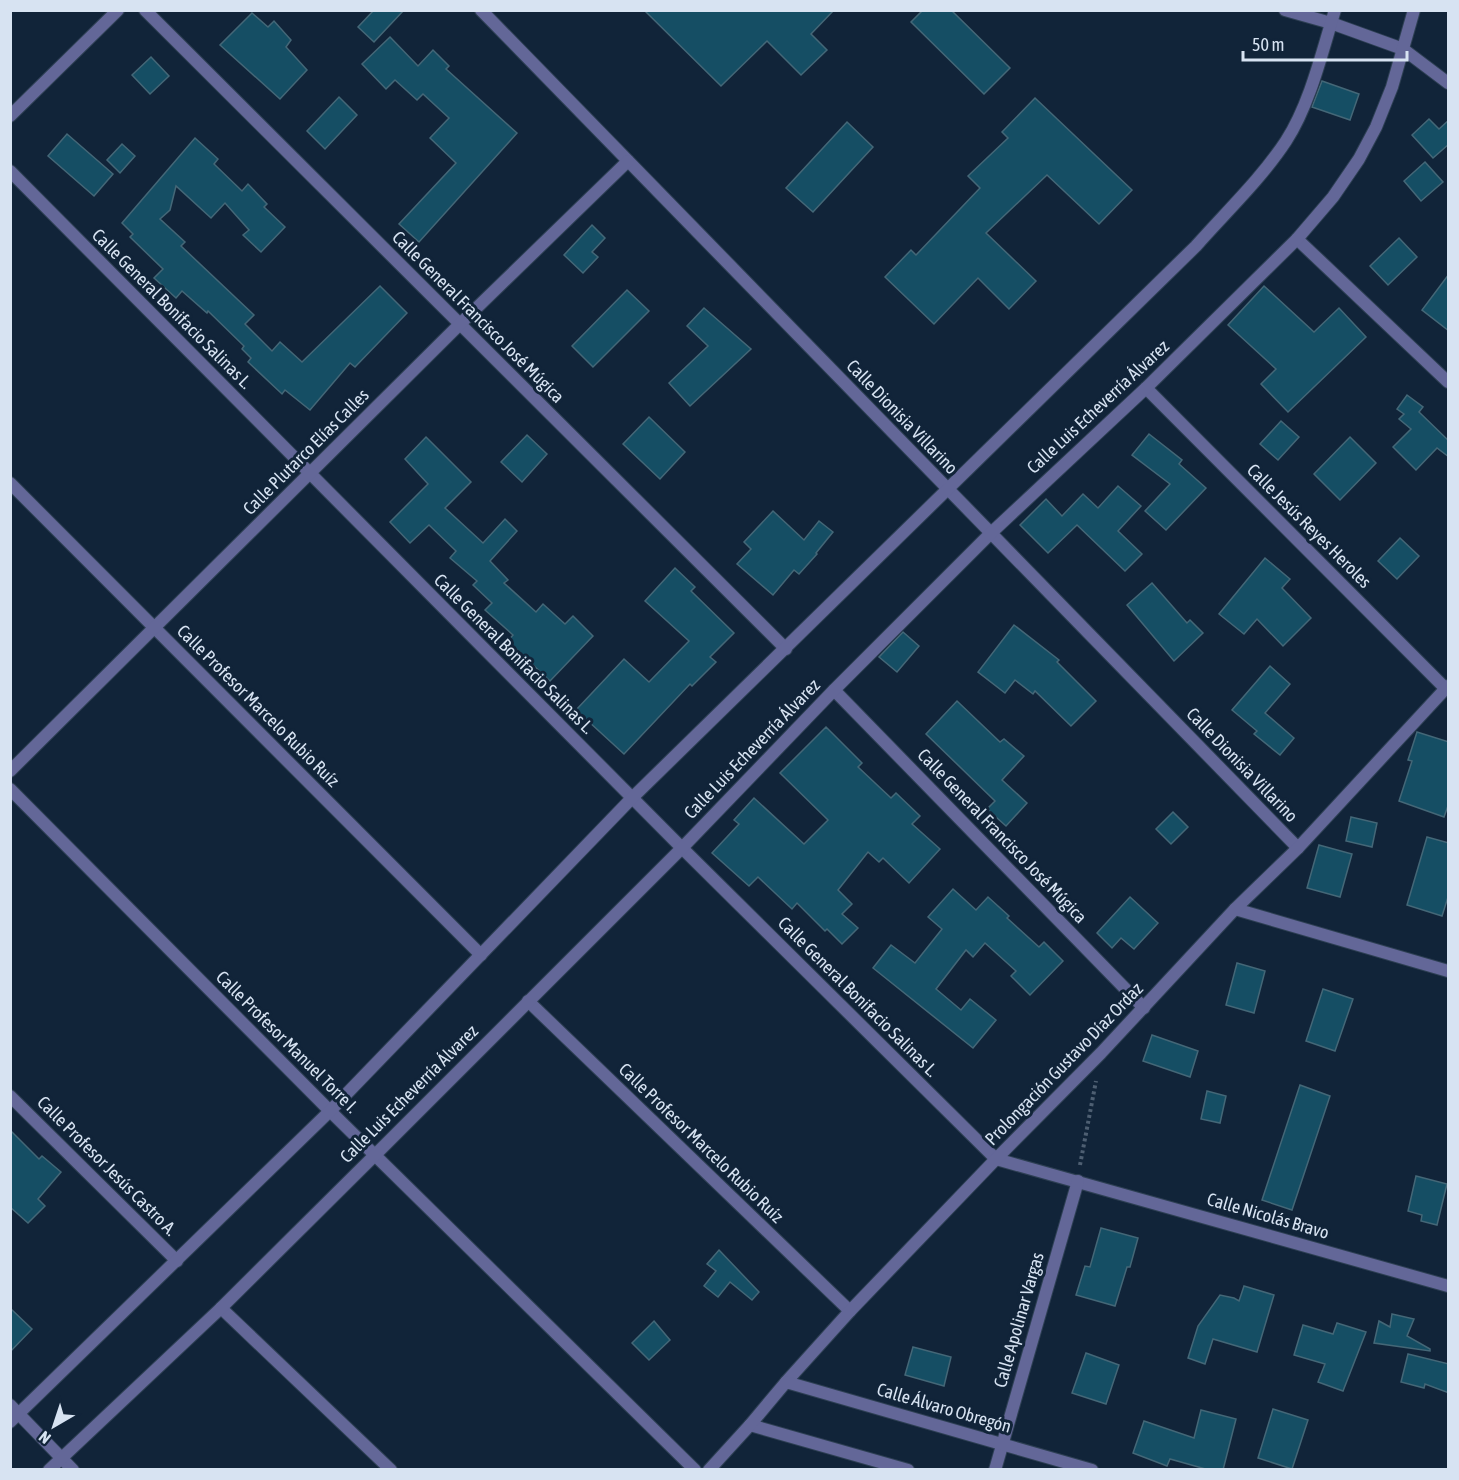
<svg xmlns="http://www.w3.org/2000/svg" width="1459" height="1480" viewBox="0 0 1459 1480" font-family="'Asap Condensed',sans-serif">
	<rect width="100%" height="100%" fill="#112439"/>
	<g fill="#154e64" stroke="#446777" stroke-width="1.5">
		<path d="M 374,10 L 404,10 L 374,42 L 358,27 Z"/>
		<path d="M 644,10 L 834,10 L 811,34 L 827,50 L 801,75 L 767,41 L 721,86 Z"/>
		<path d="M 923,10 L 951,10 L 1010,68 L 984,94 L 911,22 Z"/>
		<path d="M 252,13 L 268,27 L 274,21 L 291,40 L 286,47 L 307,70 L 280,99 L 220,45 Z"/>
		<path d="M 390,37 L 418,66 L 433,50 L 449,66 L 446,69 L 517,133 L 419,242 L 399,224 L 456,163 L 430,138 L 449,118 L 423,94 L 417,100 L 395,80 L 386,89 L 362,64 Z"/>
		<path d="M 151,57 L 169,76 L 150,94 L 132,75 Z"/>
		<path d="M 1322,81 L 1359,94 L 1350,120 L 1312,107 Z"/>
		<path d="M 339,97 L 357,115 L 325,149 L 307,131 Z"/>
		<path d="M 1035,98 L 1132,190 L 1099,224 L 1047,175 L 986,233 L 1036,281 L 1009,309 L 978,278 L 934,324 L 885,277 L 911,250 L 916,255 L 980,188 L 968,176 L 1008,138 L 1002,132 Z"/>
		<path d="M 1429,119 L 1439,129 L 1449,120 L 1449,144 L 1433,158 L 1412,135 Z"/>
		<path d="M 847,122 L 873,147 L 813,212 L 786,188 Z"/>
		<path d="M 67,134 L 113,174 L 94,196 L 48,156 Z"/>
		<path d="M 195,138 L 218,159 L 214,164 L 242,191 L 248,184 L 267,204 L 264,207 L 285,227 L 261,252 L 243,235 L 249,230 L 225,203 L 211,218 L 176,186 L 170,210 L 160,219 L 185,242 L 181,246 L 254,315 L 245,324 L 272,351 L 280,342 L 302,362 L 380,286 L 407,313 L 355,367 L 350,363 L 310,410 L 285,390 L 282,394 L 248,362 L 251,358 L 242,349 L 244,346 L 208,311 L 207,313 L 182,291 L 176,298 L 154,278 L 163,269 L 130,237 L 133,234 L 122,223 Z"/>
		<path d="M 122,144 L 135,156 L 120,173 L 107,160 Z"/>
		<path d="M 1425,162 L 1443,182 L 1421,201 L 1404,181 Z"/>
		<path d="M 592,225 L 605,238 L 592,252 L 598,257 L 583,273 L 564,255 Z"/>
		<path d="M 1399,238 L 1417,257 L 1388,285 L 1370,266 Z"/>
		<path d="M 1449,274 L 1449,331 L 1422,310 Z"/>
		<path d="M 1264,286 L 1314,332 L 1339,308 L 1366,337 L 1288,412 L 1261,384 L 1276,369 L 1228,325 Z"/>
		<path d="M 627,290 L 649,311 L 593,367 L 572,346 Z"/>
		<path d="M 704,308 L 751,349 L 690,406 L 669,383 L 708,346 L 687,326 Z"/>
		<path d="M 1407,395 L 1423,407 L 1419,412 L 1449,441 L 1449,457 L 1437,448 L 1416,470 L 1393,447 L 1411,429 L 1399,419 L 1404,414 L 1397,409 Z"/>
		<path d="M 649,417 L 685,452 L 660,479 L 623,444 Z"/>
		<path d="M 1281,421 L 1299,437 L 1278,460 L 1260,444 Z"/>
		<path d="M 1149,434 L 1182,460 L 1179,464 L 1206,488 L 1166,530 L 1145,511 L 1170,484 L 1132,455 Z"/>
		<path d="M 527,435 L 547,454 L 522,482 L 501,462 Z"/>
		<path d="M 426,437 L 471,482 L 445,508 L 483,543 L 505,519 L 517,531 L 490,561 L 508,580 L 504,583 L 536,612 L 543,604 L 565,624 L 573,616 L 593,636 L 550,681 L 508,641 L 513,635 L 485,610 L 492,603 L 473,585 L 477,581 L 450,558 L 456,551 L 429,525 L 410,543 L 390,522 L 428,484 L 405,459 Z"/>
		<path d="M 1350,437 L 1376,463 L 1340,500 L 1314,474 Z"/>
		<path d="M 1118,486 L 1141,506 L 1118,531 L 1142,554 L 1125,571 L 1077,525 L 1048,553 L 1020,525 L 1046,499 L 1062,516 L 1083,494 L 1098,508 Z"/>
		<path d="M 773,511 L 804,540 L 819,521 L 833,532 L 816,553 L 817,554 L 799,574 L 794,570 L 773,595 L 737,564 L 751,549 L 744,542 Z"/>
		<path d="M 1400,538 L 1419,556 L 1397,579 L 1378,561 Z"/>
		<path d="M 1265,558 L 1290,579 L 1282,588 L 1311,618 L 1283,646 L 1257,619 L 1244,634 L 1219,614 Z"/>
		<path d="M 675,568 L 695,587 L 691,591 L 734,633 L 710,657 L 716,662 L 692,686 L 690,684 L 624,754 L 576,710 L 624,659 L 649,682 L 689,641 L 645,601 Z"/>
		<path d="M 1152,583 L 1187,623 L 1190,620 L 1203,633 L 1174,661 L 1127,605 Z"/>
		<path d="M 1014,625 L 1059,660 L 1057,662 L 1096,701 L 1071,726 L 1035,691 L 1033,694 L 1015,680 L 1005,693 L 978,672 Z"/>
		<path d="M 903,632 L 919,646 L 897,672 L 879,657 Z"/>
		<path d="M 1270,666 L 1290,684 L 1265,713 L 1294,738 L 1280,755 L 1254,734 L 1257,731 L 1232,710 Z"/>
		<path d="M 957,701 L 1000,742 L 1004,739 L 1024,756 L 1002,780 L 1027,803 L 1006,826 L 987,809 L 995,801 L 926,734 Z"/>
		<path d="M 826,727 L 862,763 L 858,767 L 891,798 L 896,793 L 920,816 L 912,824 L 940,849 L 909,883 L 883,858 L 879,862 L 868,852 L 838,890 L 852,904 L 842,914 L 858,928 L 842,944 L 827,929 L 825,931 L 797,903 L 792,909 L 758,877 L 749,886 L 712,853 L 739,824 L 734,820 L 754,798 L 804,844 L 828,820 L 780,773 Z"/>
		<path d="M 1417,732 L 1449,742 L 1449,803 L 1444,817 L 1399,801 L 1412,761 L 1408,760 Z"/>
		<path d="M 1173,812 L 1188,827 L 1171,844 L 1156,829 Z"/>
		<path d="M 1351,817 L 1377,823 L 1372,847 L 1346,841 Z"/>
		<path d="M 1427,837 L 1449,843 L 1449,894 L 1442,916 L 1407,905 Z"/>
		<path d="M 1319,845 L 1352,854 L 1340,897 L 1307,888 Z"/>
		<path d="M 953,889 L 976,910 L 988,897 L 1009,916 L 1007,918 L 1039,947 L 1044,942 L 1063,961 L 1030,995 L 1011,976 L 1016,971 L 985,943 L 973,957 L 966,950 L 936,989 L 961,1010 L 970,999 L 996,1020 L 973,1048 L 873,968 L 891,945 L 915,963 L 942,929 L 928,917 Z"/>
		<path d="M 1130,897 L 1158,923 L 1134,949 L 1121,938 L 1112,948 L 1097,933 Z"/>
		<path d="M 1237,963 L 1265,971 L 1254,1013 L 1226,1005 Z"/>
		<path d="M 1323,989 L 1353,999 L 1335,1051 L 1306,1041 Z"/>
		<path d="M 1152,1035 L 1198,1051 L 1190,1077 L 1143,1061 Z"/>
		<path d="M 1300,1085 L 1330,1096 L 1292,1210 L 1262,1200 Z"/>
		<path d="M 1207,1091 L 1226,1096 L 1220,1123 L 1201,1119 Z"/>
		<path d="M 10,1130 L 39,1159 L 42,1156 L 61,1172 L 38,1199 L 45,1206 L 28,1223 L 10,1207 Z"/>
		<path d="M 1416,1176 L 1447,1184 L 1437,1225 L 1421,1221 L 1422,1215 L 1408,1211 Z"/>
		<path d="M 1101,1228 L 1138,1238 L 1130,1267 L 1127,1267 L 1115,1306 L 1076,1295 L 1085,1266 L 1090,1267 Z"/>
		<path d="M 719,1250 L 759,1292 L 752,1300 L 730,1282 L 718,1297 L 704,1286 L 716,1271 L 707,1264 Z"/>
		<path d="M 1244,1286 L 1274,1295 L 1257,1352 L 1213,1339 L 1205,1364 L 1188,1358 L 1198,1326 L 1220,1295 L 1234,1298 L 1239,1301 Z"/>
		<path d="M 10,1308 L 32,1329 L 10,1352 Z"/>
		<path d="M 1392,1314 L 1414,1319 L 1407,1336 L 1430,1349 L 1430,1351 L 1374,1343 L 1379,1321 L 1390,1327 Z"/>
		<path d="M 654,1321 L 670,1340 L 649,1360 L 632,1343 Z"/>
		<path d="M 1337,1323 L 1366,1332 L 1343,1391 L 1318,1382 L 1325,1364 L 1294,1355 L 1303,1325 L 1333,1334 Z"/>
		<path d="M 913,1347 L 951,1357 L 944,1386 L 905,1375 Z"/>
		<path d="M 1086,1353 L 1119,1365 L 1106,1404 L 1072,1393 Z"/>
		<path d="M 1408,1354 L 1449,1364 L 1449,1393 L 1425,1384 L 1424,1388 L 1401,1382 Z"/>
		<path d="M 1273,1409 L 1308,1420 L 1292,1469 L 1258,1458 Z"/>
		<path d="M 1201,1410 L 1236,1419 L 1223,1470 L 1209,1470 L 1170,1459 L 1167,1466 L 1133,1453 L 1144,1421 L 1194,1438 Z"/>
	</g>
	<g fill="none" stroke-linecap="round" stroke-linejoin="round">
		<defs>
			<g id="minor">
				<path d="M 145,10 L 786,649"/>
				<path d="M 481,10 L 1298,848"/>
				<path d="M 1285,10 L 1331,23 L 1403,49 L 1448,83"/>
				<path d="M 10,116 L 118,10"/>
				<path d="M 10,171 L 682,848 L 996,1159 L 1448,1286"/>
				<path d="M 1297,239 L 1448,382"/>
				<path d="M 1146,388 L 1446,689"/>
				<path d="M 10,483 L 481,955"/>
				<path d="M 834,690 L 1144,1008"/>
				<path d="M 10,771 L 460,324 L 628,161"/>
				<path d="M 1235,909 L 1448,971"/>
				<path d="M 528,1001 L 850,1311"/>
				<path d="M 10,1096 L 177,1261"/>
				<path d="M 221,1308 L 391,1470"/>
				<path d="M 786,1382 L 850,1311 L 996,1159 L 1101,1053 L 1235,909 L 1298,848 L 1448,686"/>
				<path d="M 10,1405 L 73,1470"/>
				<path d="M 995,1470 L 1078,1181"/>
			</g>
			<g id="tertiary">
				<path d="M 10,789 L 330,1111 L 695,1470"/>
				<path d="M 10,1422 L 330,1111 L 632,798 L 1196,246 C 1226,212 1261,179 1286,141 C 1310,104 1322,52 1335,10"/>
				<path d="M 750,1425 L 908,1470"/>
				<path d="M 49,1470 L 221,1308 L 375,1155 L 682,848 L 834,690 L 991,533 L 1146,388 L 1297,239 L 1333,197 L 1359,159 L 1376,127 L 1392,87 L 1414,10"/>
				<path d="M 709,1470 L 750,1425 L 786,1382 L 1092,1470"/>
			</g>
		</defs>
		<use href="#minor" stroke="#2d3f53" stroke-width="14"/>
		<use href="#tertiary" stroke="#2d3f53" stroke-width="14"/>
		<path stroke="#4e5f72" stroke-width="4" stroke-dasharray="3 3" stroke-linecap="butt" d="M 1080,1165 L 1096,1081"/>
		<use href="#minor" stroke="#636798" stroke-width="12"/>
		<use href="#tertiary" stroke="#636798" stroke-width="12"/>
	</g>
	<g text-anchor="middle" stroke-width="6" stroke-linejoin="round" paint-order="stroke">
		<g font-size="18" fill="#d7e3f2" stroke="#112439">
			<text transform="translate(172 309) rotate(45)" y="6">Calle General Bonifacio Salinas L.</text>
			<text transform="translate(478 317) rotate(45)" y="6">Calle General Francisco José Múgica</text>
			<text transform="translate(1098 407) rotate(-43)" y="6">Calle Luis Echeverría Álvarez</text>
			<text transform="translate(902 417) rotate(46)" y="6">Calle Dionisia Villarino</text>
			<text transform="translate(306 452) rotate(-45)" y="6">Calle Plutarco Elías Calles</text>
			<text transform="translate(1309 526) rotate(45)" y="6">Calle Jesús Reyes Heroles</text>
			<text transform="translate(514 654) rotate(45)" y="6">Calle General Bonifacio Salinas L.</text>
			<text transform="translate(258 706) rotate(45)" y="6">Calle Profesor Marcelo Rubio Ruíz</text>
			<text transform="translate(752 749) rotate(-46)" y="6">Calle Luis Echeverría Álvarez</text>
			<text transform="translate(1242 765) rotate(46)" y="6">Calle Dionisia Villarino</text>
			<text transform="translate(1002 836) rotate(46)" y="6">Calle General Francisco José Múgica</text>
			<text transform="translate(858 997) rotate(45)" y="6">Calle General Bonifacio Salinas L.</text>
			<text transform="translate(287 1042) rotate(45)" y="6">Calle Profesor Manuel Torre I.</text>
			<text transform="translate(1064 1064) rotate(-46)" y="6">Prolongación Gustavo Díaz Ordaz</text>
			<text transform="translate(409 1094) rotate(-45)" y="6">Calle Luis Echeverría Álvarez</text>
			<text transform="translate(701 1143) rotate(44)" y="6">Calle Profesor Marcelo Rubio Ruíz</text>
			<text transform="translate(107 1166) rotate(45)" y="6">Calle Profesor Jesús Castro A.</text>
			<text transform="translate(1268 1216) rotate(16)" y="6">Calle Nicolás Bravo</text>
			<text transform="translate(1019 1320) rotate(-74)" y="6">Calle Apolinar Vargas</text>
			<text transform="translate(944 1408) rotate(16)" y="6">Calle Álvaro Obregón</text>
		</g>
	</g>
	<rect width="1459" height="1480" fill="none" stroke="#d7e3f2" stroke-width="24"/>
	<g transform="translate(54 1426) rotate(219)" stroke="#112439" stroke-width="4.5" paint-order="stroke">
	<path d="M0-4.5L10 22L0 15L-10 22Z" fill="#d7e3f2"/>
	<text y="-9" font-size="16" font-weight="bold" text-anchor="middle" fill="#d7e3f2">N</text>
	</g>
	<path d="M1243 51v9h164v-9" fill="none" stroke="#d7e3f2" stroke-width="3"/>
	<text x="1252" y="51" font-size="18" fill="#d7e3f2" stroke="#112439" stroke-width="4.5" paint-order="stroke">50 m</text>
</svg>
